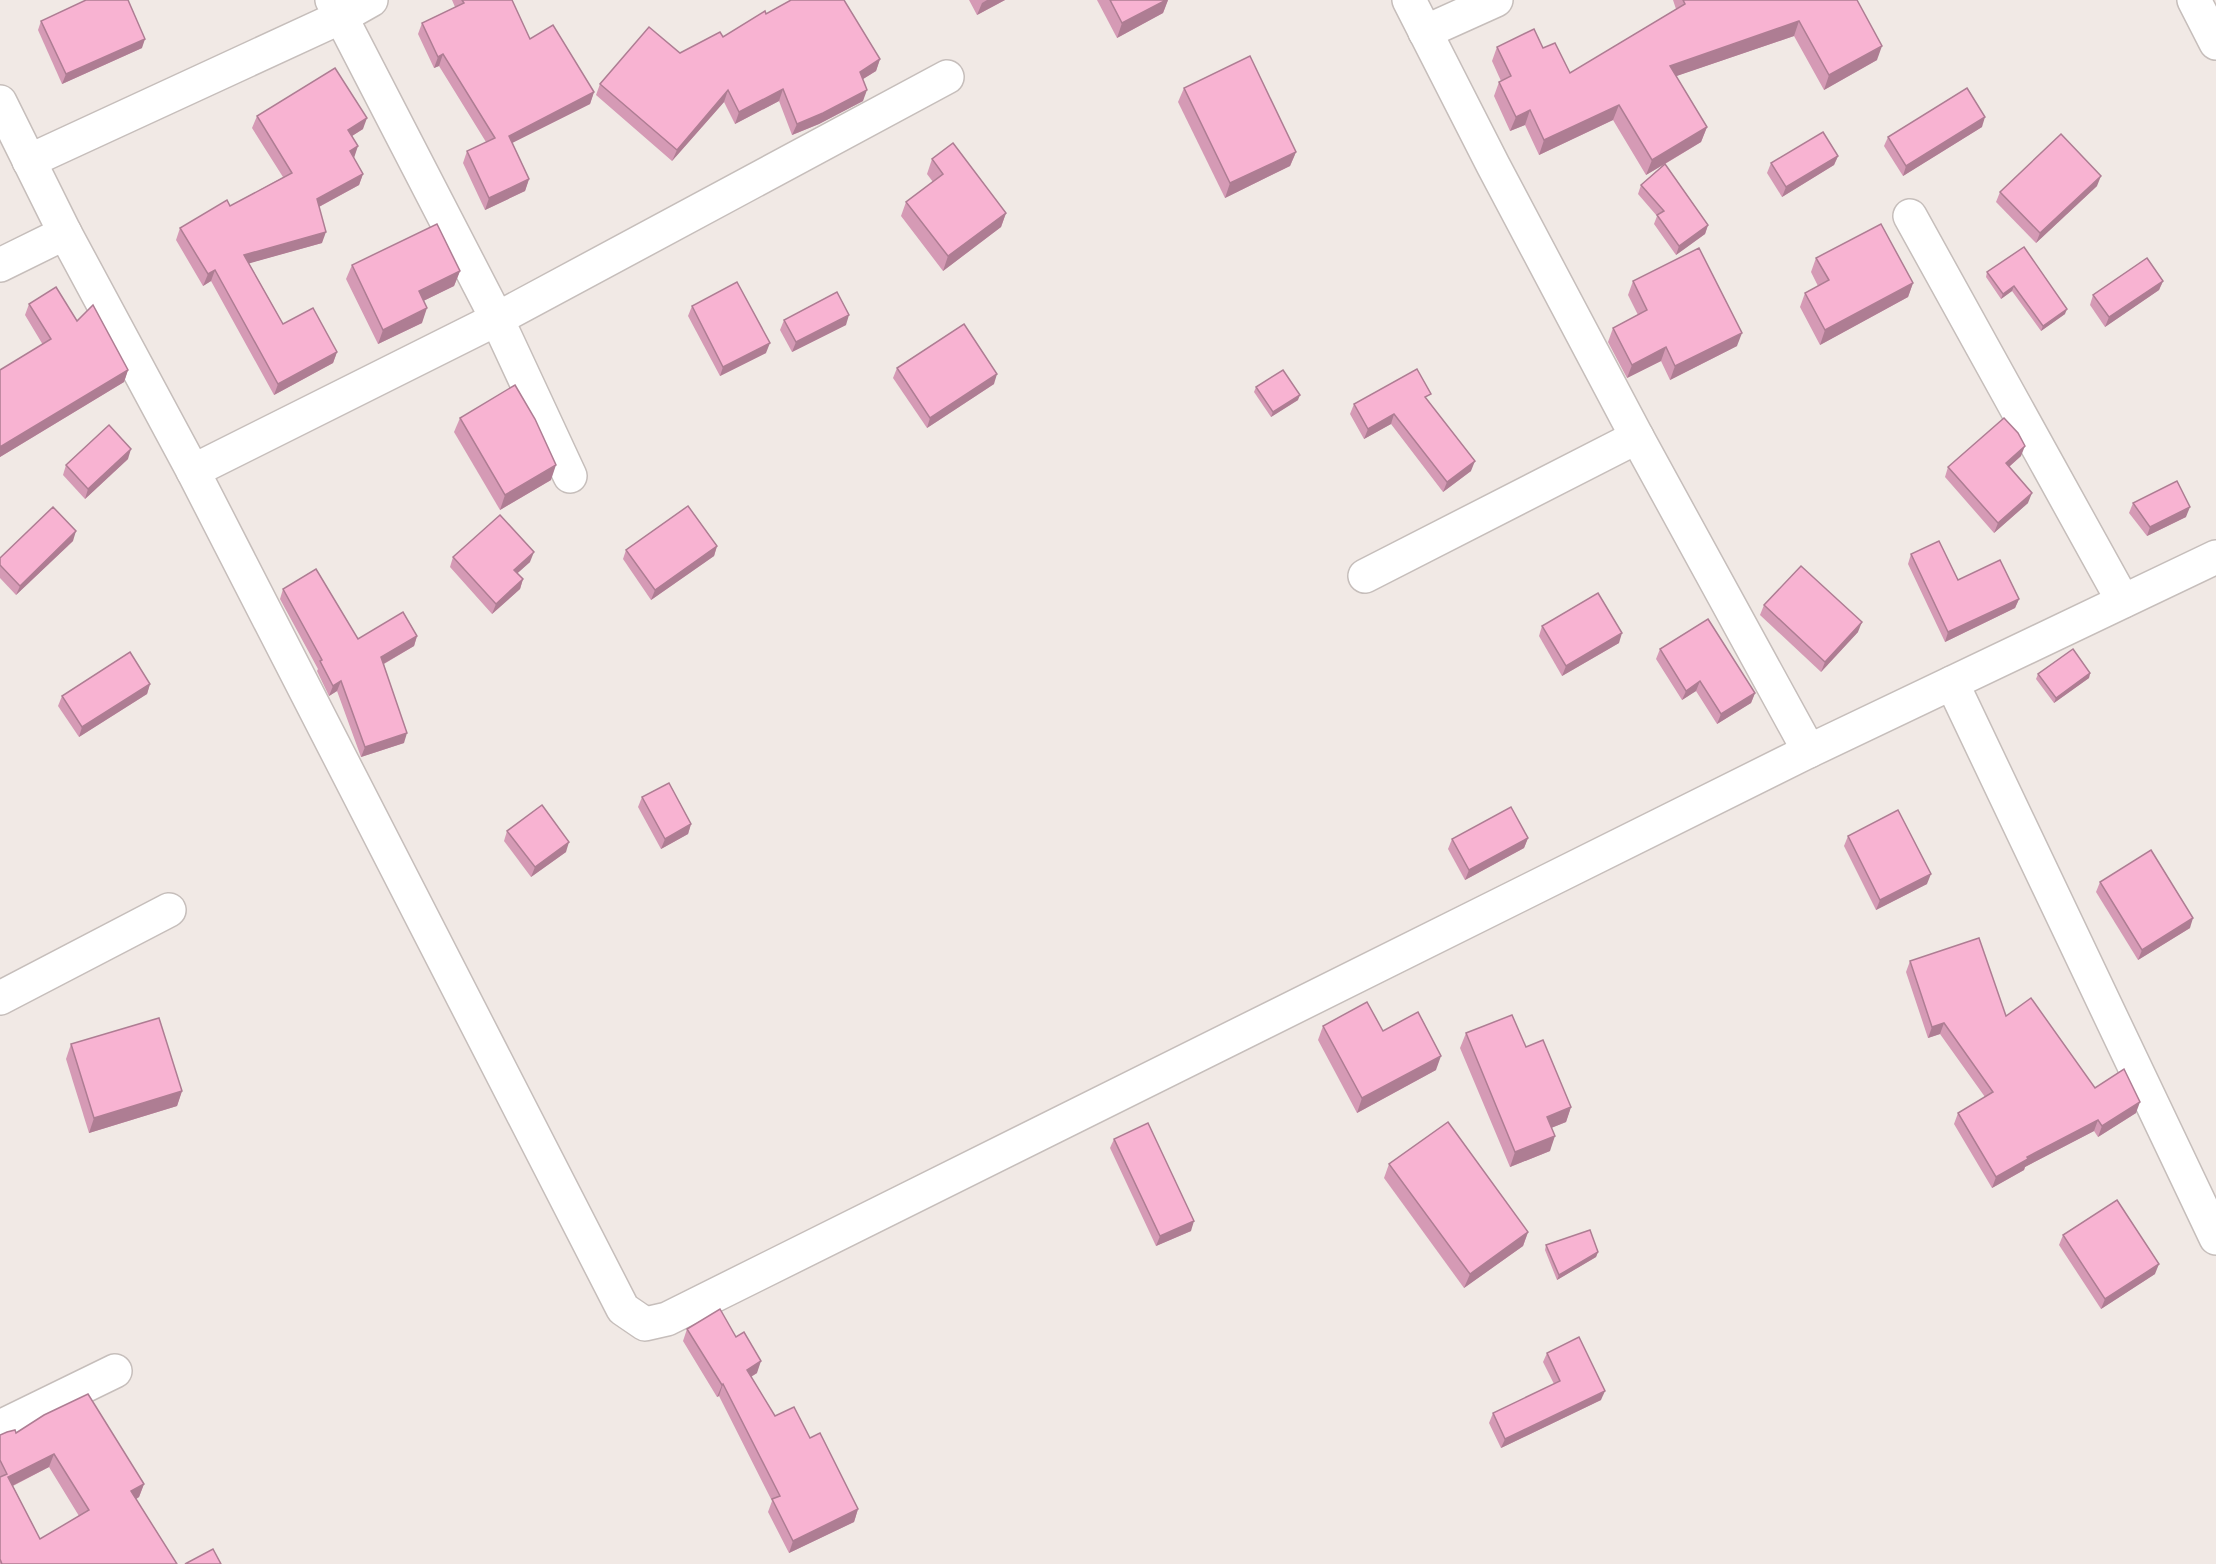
<svg xmlns="http://www.w3.org/2000/svg" width="2216" height="1564" viewBox="0 0 2216 1564" font-family="Poppins,sans-serif">
	<rect width="100%" height="100%" fill="#f1e9e5"/>
	<g fill="none" stroke-linecap="round" stroke-linejoin="round">
		<defs>
			<g id="minor">
				<path d="M 1409,0 L 1493,165 L 1637,437 L 1809,751"/>
				<path d="M 2194,0 L 2216,43"/>
				<path d="M 1425,32 L 1496,0"/>
				<path d="M 0,102 L 65,233 L 193,471 L 623,1309 L 645,1324 L 667,1319 L 1809,751 L 2216,557"/>
				<path d="M 29,161 L 341,17 L 332,0"/>
				<path d="M 1910,216 L 2123,601"/>
				<path d="M 0,265 L 65,233"/>
				<path d="M 193,471 L 497,319 L 341,17 L 371,0"/>
				<path d="M 570,476 L 497,319 L 947,77"/>
				<path d="M 1365,576 L 1637,437"/>
				<path d="M 1952,683 L 2216,1238"/>
				<path d="M 0,998 L 169,910"/>
				<path d="M 0,1427 L 115,1371"/>
			</g>
		</defs>
		<use href="#minor" stroke="#c6bebb" stroke-width="36"/>
		<use href="#minor" stroke="#fff" stroke-width="33"/>
	</g>
	<g fill="#d59ab5" fill-rule="evenodd">
		<path d="M 452,0 L 512,0 L 530,39 L 594,92 L 590,104 L 512,143 L 529,179 L 525,191 L 485,210 L 463,163 L 467,151 L 486,142 L 439,66 L 434,68 L 418,34 L 422,23 L 455,7 Z"/>
		<path d="M 969,0 L 1005,0 L 977,15 Z"/>
		<path d="M 1097,0 L 1168,0 L 1163,13 L 1117,38 Z"/>
		<path d="M 1673,0 L 1857,0 L 1877,60 L 1824,90 L 1794,36 L 1676,76 L 1707,127 L 1701,142 L 1665,164 L 1708,225 L 1705,234 L 1676,255 L 1654,224 L 1657,216 L 1638,194 L 1641,185 L 1663,165 L 1646,175 L 1613,120 L 1539,155 L 1525,125 L 1510,131 L 1494,96 L 1499,82 L 1501,81 L 1492,61 L 1497,47 L 1543,48 L 1570,73 L 1676,9 Z"/>
		<path d="M 766,14 L 880,59 L 876,71 L 863,79 L 863,101 L 819,124 L 792,135 L 779,101 L 735,124 L 724,102 L 672,161 L 596,95 L 600,84 L 723,37 Z"/>
		<path d="M 41,21 L 142,48 L 62,84 L 38,30 Z"/>
		<path d="M 1184,88 L 1296,152 L 1290,166 L 1225,198 L 1178,102 Z"/>
		<path d="M 257,116 L 363,129 L 352,136 L 354,158 L 363,174 L 359,185 L 319,207 L 322,243 L 249,263 L 283,324 L 337,352 L 333,363 L 274,395 L 211,281 L 203,286 L 176,240 L 180,228 L 230,206 L 283,177 L 252,128 Z"/>
		<path d="M 1982,127 L 1903,176 L 1884,146 L 1888,137 Z"/>
		<path d="M 1838,156 L 1834,165 L 1782,197 L 1767,173 L 1771,163 Z"/>
		<path d="M 932,159 L 1006,213 L 1001,227 L 943,271 L 901,216 L 906,202 L 933,182 L 927,174 Z"/>
		<path d="M 2097,186 L 2036,243 L 1996,202 L 2000,192 Z"/>
		<path d="M 1816,258 L 1913,283 L 1908,297 L 1820,345 L 1800,307 L 1805,293 L 1818,286 L 1811,272 Z"/>
		<path d="M 352,265 L 460,271 L 454,286 L 423,301 L 422,323 L 378,344 L 346,279 Z"/>
		<path d="M 1987,272 L 2065,314 L 2041,331 L 2012,291 L 2001,299 L 1986,277 Z"/>
		<path d="M 1633,281 L 1737,346 L 1670,380 L 1661,361 L 1627,378 L 1608,342 L 1613,328 L 1638,315 L 1628,295 Z"/>
		<path d="M 2163,281 L 2159,290 L 2105,327 L 2090,305 L 2093,295 Z"/>
		<path d="M 29,304 L 77,321 L 128,370 L 124,382 L 0,457 L 0,370 L 43,345 L 25,315 Z"/>
		<path d="M 692,306 L 766,353 L 720,376 L 688,316 Z"/>
		<path d="M 784,320 L 846,325 L 792,352 L 780,330 Z"/>
		<path d="M 897,368 L 994,384 L 927,428 L 893,378 Z"/>
		<path d="M 1256,387 L 1298,400 L 1271,417 L 1254,392 Z"/>
		<path d="M 1428,401 L 1471,471 L 1443,492 L 1391,424 L 1364,439 L 1350,414 L 1354,404 Z"/>
		<path d="M 460,418 L 551,480 L 500,510 L 454,432 Z"/>
		<path d="M 2021,456 L 2009,467 L 2028,503 L 1994,533 L 1945,477 L 1948,467 Z"/>
		<path d="M 128,459 L 85,499 L 63,475 L 66,465 Z"/>
		<path d="M 2133,503 L 2186,517 L 2147,536 L 2129,513 Z"/>
		<path d="M 73,541 L 16,595 L 0,578 L 0,558 Z"/>
		<path d="M 717,546 L 714,556 L 651,600 L 623,559 L 626,550 Z"/>
		<path d="M 1911,554 L 1958,580 L 2019,599 L 2015,608 L 1945,642 L 1908,564 Z"/>
		<path d="M 453,557 L 530,562 L 517,573 L 523,579 L 520,589 L 492,614 L 450,567 Z"/>
		<path d="M 283,589 L 358,639 L 417,636 L 414,646 L 384,664 L 404,743 L 361,757 L 337,691 L 329,696 L 317,671 L 318,669 L 280,599 Z"/>
		<path d="M 1764,605 L 1858,632 L 1821,672 L 1760,615 Z"/>
		<path d="M 1542,626 L 1619,643 L 1562,676 L 1539,636 Z"/>
		<path d="M 1660,649 L 1755,693 L 1751,703 L 1717,724 L 1696,691 L 1682,700 L 1656,659 Z"/>
		<path d="M 2090,673 L 2089,678 L 2054,703 L 2036,679 L 2038,674 Z"/>
		<path d="M 150,684 L 147,694 L 79,737 L 58,706 L 62,696 Z"/>
		<path d="M 642,797 L 691,824 L 688,834 L 661,849 L 638,807 Z"/>
		<path d="M 507,831 L 566,852 L 531,877 L 504,841 Z"/>
		<path d="M 1848,836 L 1927,884 L 1876,910 L 1844,846 Z"/>
		<path d="M 1528,838 L 1524,848 L 1465,880 L 1448,849 L 1452,839 Z"/>
		<path d="M 2100,882 L 2190,928 L 2138,960 L 2096,892 Z"/>
		<path d="M 1910,961 L 2006,1016 L 2095,1088 L 2136,1113 L 2098,1137 L 2094,1131 L 2025,1167 L 2024,1170 L 1992,1188 L 1954,1124 L 1958,1113 L 1985,1097 L 1940,1034 L 1928,1038 L 1906,972 Z"/>
		<path d="M 1323,1026 L 1383,1031 L 1436,1070 L 1357,1113 L 1318,1040 Z"/>
		<path d="M 1466,1033 L 1526,1047 L 1571,1107 L 1566,1122 L 1551,1128 L 1550,1151 L 1510,1167 L 1460,1048 Z"/>
		<path d="M 71,1044 L 182,1091 L 177,1106 L 89,1133 L 66,1059 Z"/>
		<path d="M 1114,1139 L 1191,1231 L 1156,1246 L 1110,1148 Z"/>
		<path d="M 1389,1164 L 1528,1232 L 1523,1246 L 1464,1288 L 1384,1178 Z"/>
		<path d="M 2063,1235 L 2155,1274 L 2101,1309 L 2059,1245 Z"/>
		<path d="M 1546,1245 L 1598,1252 L 1596,1257 L 1557,1280 L 1545,1250 Z"/>
		<path d="M 687,1329 L 757,1373 L 751,1377 L 775,1416 L 810,1438 L 858,1509 L 854,1522 L 789,1553 L 768,1512 L 772,1501 L 719,1396 L 717,1397 L 683,1341 Z"/>
		<path d="M 1547,1353 L 1601,1400 L 1501,1448 L 1489,1423 L 1493,1413 L 1554,1384 L 1543,1362 Z"/>
		<path d="M 16,1433 L 144,1484 L 139,1497 L 136,1499 L 177,1564 L 0,1564 L 0,1435 ZM 49,1467 L 79,1516 L 40,1539 L 13,1486 Z"/>
	</g>
	<g fill="#ae7d93">
		<path d="M 987,0 L 1005,0 L 977,15 L 982,3 Z"/>
		<path d="M 1166,0 L 1168,0 L 1163,13 L 1117,38 L 1122,23 Z"/>
		<path d="M 1799,21 L 1794,36 L 1665,80 L 1670,66 Z"/>
		<path d="M 145,39 L 142,48 L 62,84 L 66,74 Z"/>
		<path d="M 1882,46 L 1877,60 L 1824,90 L 1829,75 Z"/>
		<path d="M 443,54 L 439,66 L 434,68 L 438,57 Z"/>
		<path d="M 880,59 L 876,71 L 855,84 L 860,72 Z"/>
		<path d="M 783,89 L 779,101 L 735,124 L 739,112 Z"/>
		<path d="M 728,90 L 724,102 L 672,161 L 677,150 Z"/>
		<path d="M 867,90 L 863,101 L 819,124 L 792,135 L 797,124 Z"/>
		<path d="M 594,92 L 590,104 L 504,147 L 509,136 Z"/>
		<path d="M 1619,105 L 1613,120 L 1539,155 L 1544,140 Z"/>
		<path d="M 1530,110 L 1525,125 L 1510,131 L 1516,117 Z"/>
		<path d="M 1985,117 L 1982,127 L 1903,176 L 1906,166 Z"/>
		<path d="M 367,118 L 363,129 L 344,141 L 348,130 Z"/>
		<path d="M 1707,127 L 1701,142 L 1646,175 L 1652,160 Z"/>
		<path d="M 358,146 L 354,158 L 350,151 Z"/>
		<path d="M 1296,152 L 1290,166 L 1225,198 L 1230,183 Z"/>
		<path d="M 1838,156 L 1834,165 L 1782,197 L 1786,187 Z"/>
		<path d="M 363,174 L 359,185 L 313,210 L 317,199 Z"/>
		<path d="M 2101,176 L 2097,186 L 2036,243 L 2040,233 Z"/>
		<path d="M 529,179 L 525,191 L 485,210 L 489,198 Z"/>
		<path d="M 1006,213 L 1001,227 L 943,271 L 948,256 Z"/>
		<path d="M 1708,225 L 1705,234 L 1676,255 L 1679,246 Z"/>
		<path d="M 326,232 L 322,243 L 240,266 L 244,255 Z"/>
		<path d="M 215,270 L 211,281 L 203,286 L 208,274 Z"/>
		<path d="M 460,271 L 454,286 L 413,306 L 419,291 Z"/>
		<path d="M 2163,281 L 2159,290 L 2105,327 L 2109,317 Z"/>
		<path d="M 1913,283 L 1908,297 L 1820,345 L 1825,330 Z"/>
		<path d="M 2014,286 L 2012,291 L 2001,299 L 2003,294 Z"/>
		<path d="M 427,308 L 422,323 L 378,344 L 383,330 Z"/>
		<path d="M 2067,309 L 2065,314 L 2041,331 L 2043,326 Z"/>
		<path d="M 849,315 L 846,325 L 792,352 L 796,342 Z"/>
		<path d="M 1742,333 L 1737,346 L 1670,380 L 1675,366 Z"/>
		<path d="M 770,343 L 766,353 L 720,376 L 723,367 Z"/>
		<path d="M 1666,347 L 1661,361 L 1627,378 L 1632,365 Z"/>
		<path d="M 337,352 L 333,363 L 274,395 L 278,384 Z"/>
		<path d="M 128,370 L 124,382 L 0,457 L 0,447 Z"/>
		<path d="M 997,374 L 994,384 L 927,428 L 930,418 Z"/>
		<path d="M 1300,395 L 1298,400 L 1271,417 L 1273,412 Z"/>
		<path d="M 1394,414 L 1391,424 L 1364,439 L 1368,429 Z"/>
		<path d="M 2025,446 L 2021,456 L 2002,473 L 2006,463 Z"/>
		<path d="M 131,449 L 128,459 L 85,499 L 88,489 Z"/>
		<path d="M 1475,461 L 1471,471 L 1443,492 L 1447,482 Z"/>
		<path d="M 556,465 L 551,480 L 500,510 L 505,495 Z"/>
		<path d="M 2032,493 L 2028,503 L 1994,533 L 1998,523 Z"/>
		<path d="M 2190,507 L 2186,517 L 2147,536 L 2150,527 Z"/>
		<path d="M 76,531 L 73,541 L 16,595 L 20,586 Z"/>
		<path d="M 717,546 L 714,556 L 651,600 L 655,590 Z"/>
		<path d="M 534,552 L 530,562 L 510,580 L 514,570 Z"/>
		<path d="M 523,579 L 520,589 L 492,614 L 496,604 Z"/>
		<path d="M 2019,599 L 2015,608 L 1945,642 L 1948,632 Z"/>
		<path d="M 1862,622 L 1858,632 L 1821,672 L 1825,662 Z"/>
		<path d="M 1622,633 L 1619,643 L 1562,676 L 1566,666 Z"/>
		<path d="M 417,636 L 414,646 L 378,667 L 381,657 Z"/>
		<path d="M 2090,673 L 2089,678 L 2054,703 L 2056,698 Z"/>
		<path d="M 341,681 L 337,691 L 329,696 L 333,686 Z"/>
		<path d="M 1700,681 L 1696,691 L 1682,700 L 1686,691 Z"/>
		<path d="M 150,684 L 147,694 L 79,737 L 82,727 Z"/>
		<path d="M 1755,693 L 1751,703 L 1717,724 L 1721,714 Z"/>
		<path d="M 407,733 L 404,743 L 361,757 L 365,747 Z"/>
		<path d="M 691,824 L 688,834 L 661,849 L 665,839 Z"/>
		<path d="M 1528,838 L 1524,848 L 1465,880 L 1469,870 Z"/>
		<path d="M 569,842 L 566,852 L 531,877 L 535,867 Z"/>
		<path d="M 1931,874 L 1927,884 L 1876,910 L 1880,900 Z"/>
		<path d="M 2193,918 L 2190,928 L 2138,960 L 2142,950 Z"/>
		<path d="M 1944,1023 L 1940,1034 L 1928,1038 L 1932,1027 Z"/>
		<path d="M 1441,1056 L 1436,1070 L 1357,1113 L 1362,1098 Z"/>
		<path d="M 182,1091 L 177,1106 L 89,1133 L 94,1118 Z"/>
		<path d="M 2140,1102 L 2136,1113 L 2098,1137 L 2102,1126 Z"/>
		<path d="M 1571,1107 L 1566,1122 L 1541,1132 L 1547,1117 Z"/>
		<path d="M 2098,1120 L 2094,1131 L 2025,1167 L 2024,1170 L 1992,1188 L 1996,1177 L 2027,1157 Z"/>
		<path d="M 1555,1136 L 1550,1151 L 1510,1167 L 1515,1152 Z"/>
		<path d="M 1194,1221 L 1191,1231 L 1156,1246 L 1160,1236 Z"/>
		<path d="M 1528,1232 L 1523,1246 L 1464,1288 L 1470,1274 Z"/>
		<path d="M 1598,1252 L 1596,1257 L 1557,1280 L 1559,1275 Z"/>
		<path d="M 2159,1264 L 2155,1274 L 2101,1309 L 2105,1299 Z"/>
		<path d="M 761,1361 L 757,1373 L 742,1382 L 747,1370 Z"/>
		<path d="M 723,1384 L 719,1396 L 717,1397 L 722,1385 Z"/>
		<path d="M 1605,1391 L 1601,1400 L 1501,1448 L 1505,1439 Z"/>
		<path d="M 54,1454 L 49,1467 L 4,1490 L 8,1477 Z"/>
		<path d="M 144,1484 L 139,1497 L 127,1505 L 131,1491 Z"/>
		<path d="M 858,1509 L 854,1522 L 789,1553 L 793,1541 Z"/>
	</g>
	<g fill="#f8b3d2" stroke="#ae7d93" stroke-width="1.5" fill-rule="evenodd">
		<path d="M 86,0 L 128,0 L 145,39 L 66,74 L 41,21 Z"/>
		<path d="M 462,0 L 512,0 L 530,39 L 553,25 L 594,92 L 509,136 L 529,179 L 489,198 L 467,151 L 495,138 L 443,54 L 438,57 L 422,23 L 464,3 Z"/>
		<path d="M 791,0 L 844,0 L 880,59 L 860,72 L 867,90 L 823,113 L 797,124 L 783,89 L 739,112 L 728,90 L 677,150 L 600,84 L 649,27 L 680,53 L 720,32 L 723,37 L 765,11 L 766,14 Z"/>
		<path d="M 1110,0 L 1166,0 L 1122,23 Z"/>
		<path d="M 1683,0 L 1857,0 L 1882,46 L 1829,75 L 1799,21 L 1670,66 L 1707,127 L 1652,160 L 1619,105 L 1544,140 L 1530,110 L 1516,117 L 1499,82 L 1511,76 L 1497,47 L 1534,29 L 1543,48 L 1555,43 L 1570,73 L 1685,4 Z"/>
		<path d="M 1250,56 L 1296,152 L 1230,183 L 1184,88 Z"/>
		<path d="M 335,68 L 367,118 L 348,130 L 358,146 L 350,151 L 363,174 L 317,199 L 326,232 L 244,255 L 283,324 L 313,308 L 337,352 L 278,384 L 215,270 L 208,274 L 180,228 L 227,200 L 230,206 L 292,173 L 257,116 Z"/>
		<path d="M 1967,88 L 1985,117 L 1906,166 L 1888,137 Z"/>
		<path d="M 1823,132 L 1838,156 L 1786,187 L 1771,163 Z"/>
		<path d="M 2061,134 L 2101,176 L 2040,233 L 2000,192 Z"/>
		<path d="M 953,143 L 1006,213 L 948,256 L 906,202 L 943,174 L 932,159 Z"/>
		<path d="M 1665,164 L 1708,225 L 1679,246 L 1657,215 L 1664,211 L 1641,185 Z"/>
		<path d="M 437,224 L 460,271 L 419,291 L 427,308 L 383,330 L 352,265 Z"/>
		<path d="M 1881,224 L 1913,283 L 1825,330 L 1805,293 L 1829,280 L 1816,258 Z"/>
		<path d="M 2024,247 L 2067,309 L 2043,326 L 2014,286 L 2003,294 L 1987,272 Z"/>
		<path d="M 1699,248 L 1742,333 L 1675,366 L 1666,347 L 1632,365 L 1613,328 L 1647,310 L 1633,281 Z"/>
		<path d="M 2147,258 L 2163,281 L 2109,317 L 2093,295 Z"/>
		<path d="M 737,282 L 770,343 L 723,367 L 692,306 Z"/>
		<path d="M 56,287 L 77,321 L 93,305 L 128,370 L 0,447 L 0,370 L 51,339 L 29,304 Z"/>
		<path d="M 837,292 L 849,315 L 796,342 L 784,320 Z"/>
		<path d="M 964,324 L 997,374 L 930,418 L 897,368 Z"/>
		<path d="M 1417,369 L 1431,394 L 1425,397 L 1475,461 L 1447,482 L 1394,414 L 1368,429 L 1354,404 Z"/>
		<path d="M 1283,370 L 1300,395 L 1273,412 L 1256,387 Z"/>
		<path d="M 515,385 L 535,419 L 556,465 L 505,495 L 460,418 Z"/>
		<path d="M 2004,418 L 2018,433 L 2025,446 L 2006,463 L 2032,493 L 1998,523 L 1948,467 Z"/>
		<path d="M 109,425 L 131,449 L 88,489 L 66,465 Z"/>
		<path d="M 2177,481 L 2190,507 L 2150,527 L 2133,503 Z"/>
		<path d="M 688,506 L 717,546 L 655,590 L 626,550 Z"/>
		<path d="M 53,507 L 76,531 L 20,586 L 0,565 L 0,558 Z"/>
		<path d="M 500,515 L 534,552 L 514,570 L 523,579 L 496,604 L 453,557 Z"/>
		<path d="M 1939,541 L 1958,580 L 2000,560 L 2019,599 L 1948,632 L 1911,554 Z"/>
		<path d="M 1801,566 L 1862,622 L 1825,662 L 1764,605 Z"/>
		<path d="M 316,569 L 358,639 L 403,612 L 417,636 L 381,657 L 407,733 L 365,747 L 341,681 L 333,686 L 320,661 L 322,660 L 283,589 Z"/>
		<path d="M 1598,593 L 1622,633 L 1566,666 L 1542,626 Z"/>
		<path d="M 1708,619 L 1755,693 L 1721,714 L 1700,681 L 1686,691 L 1660,649 Z"/>
		<path d="M 2073,649 L 2090,673 L 2056,698 L 2038,674 Z"/>
		<path d="M 130,652 L 150,684 L 82,727 L 62,696 Z"/>
		<path d="M 669,783 L 691,824 L 665,839 L 642,797 Z"/>
		<path d="M 542,805 L 569,842 L 535,867 L 507,831 Z"/>
		<path d="M 1511,807 L 1528,838 L 1469,870 L 1452,839 Z"/>
		<path d="M 1898,810 L 1931,874 L 1880,900 L 1848,836 Z"/>
		<path d="M 2151,850 L 2193,918 L 2142,950 L 2100,882 Z"/>
		<path d="M 1979,938 L 2006,1016 L 2031,998 L 2095,1088 L 2124,1069 L 2140,1102 L 2102,1126 L 2098,1120 L 2027,1157 L 2028,1159 L 1996,1177 L 1958,1113 L 1993,1092 L 1944,1023 L 1932,1027 L 1910,961 Z"/>
		<path d="M 1367,1002 L 1383,1031 L 1418,1012 L 1441,1056 L 1362,1098 L 1323,1026 Z"/>
		<path d="M 1512,1015 L 1526,1047 L 1543,1040 L 1571,1107 L 1547,1117 L 1555,1136 L 1515,1152 L 1466,1033 Z"/>
		<path d="M 159,1018 L 182,1091 L 94,1118 L 71,1044 Z"/>
		<path d="M 1448,1122 L 1528,1232 L 1470,1274 L 1389,1164 Z"/>
		<path d="M 1148,1123 L 1194,1221 L 1160,1236 L 1114,1139 Z"/>
		<path d="M 2117,1200 L 2159,1264 L 2105,1299 L 2063,1235 Z"/>
		<path d="M 1590,1230 L 1598,1252 L 1559,1275 L 1546,1245 Z"/>
		<path d="M 720,1309 L 736,1337 L 744,1332 L 761,1361 L 747,1370 L 775,1416 L 794,1407 L 810,1438 L 820,1433 L 858,1509 L 793,1541 L 772,1499 L 780,1496 L 723,1384 L 722,1385 L 687,1329 Z"/>
		<path d="M 1579,1337 L 1605,1391 L 1505,1439 L 1493,1413 L 1560,1381 L 1547,1353 Z"/>
		<path d="M 88,1394 L 144,1484 L 131,1491 L 177,1564 L 2,1564 L 0,1559 L 0,1477 L 7,1474 L 0,1460 L 0,1435 L 7,1432 L 15,1430 L 16,1433 L 44,1415 ZM 54,1454 L 89,1510 L 40,1539 L 8,1477 Z"/>
		<path d="M 213,1549 L 221,1564 L 185,1564 Z"/>
	</g>
</svg>
